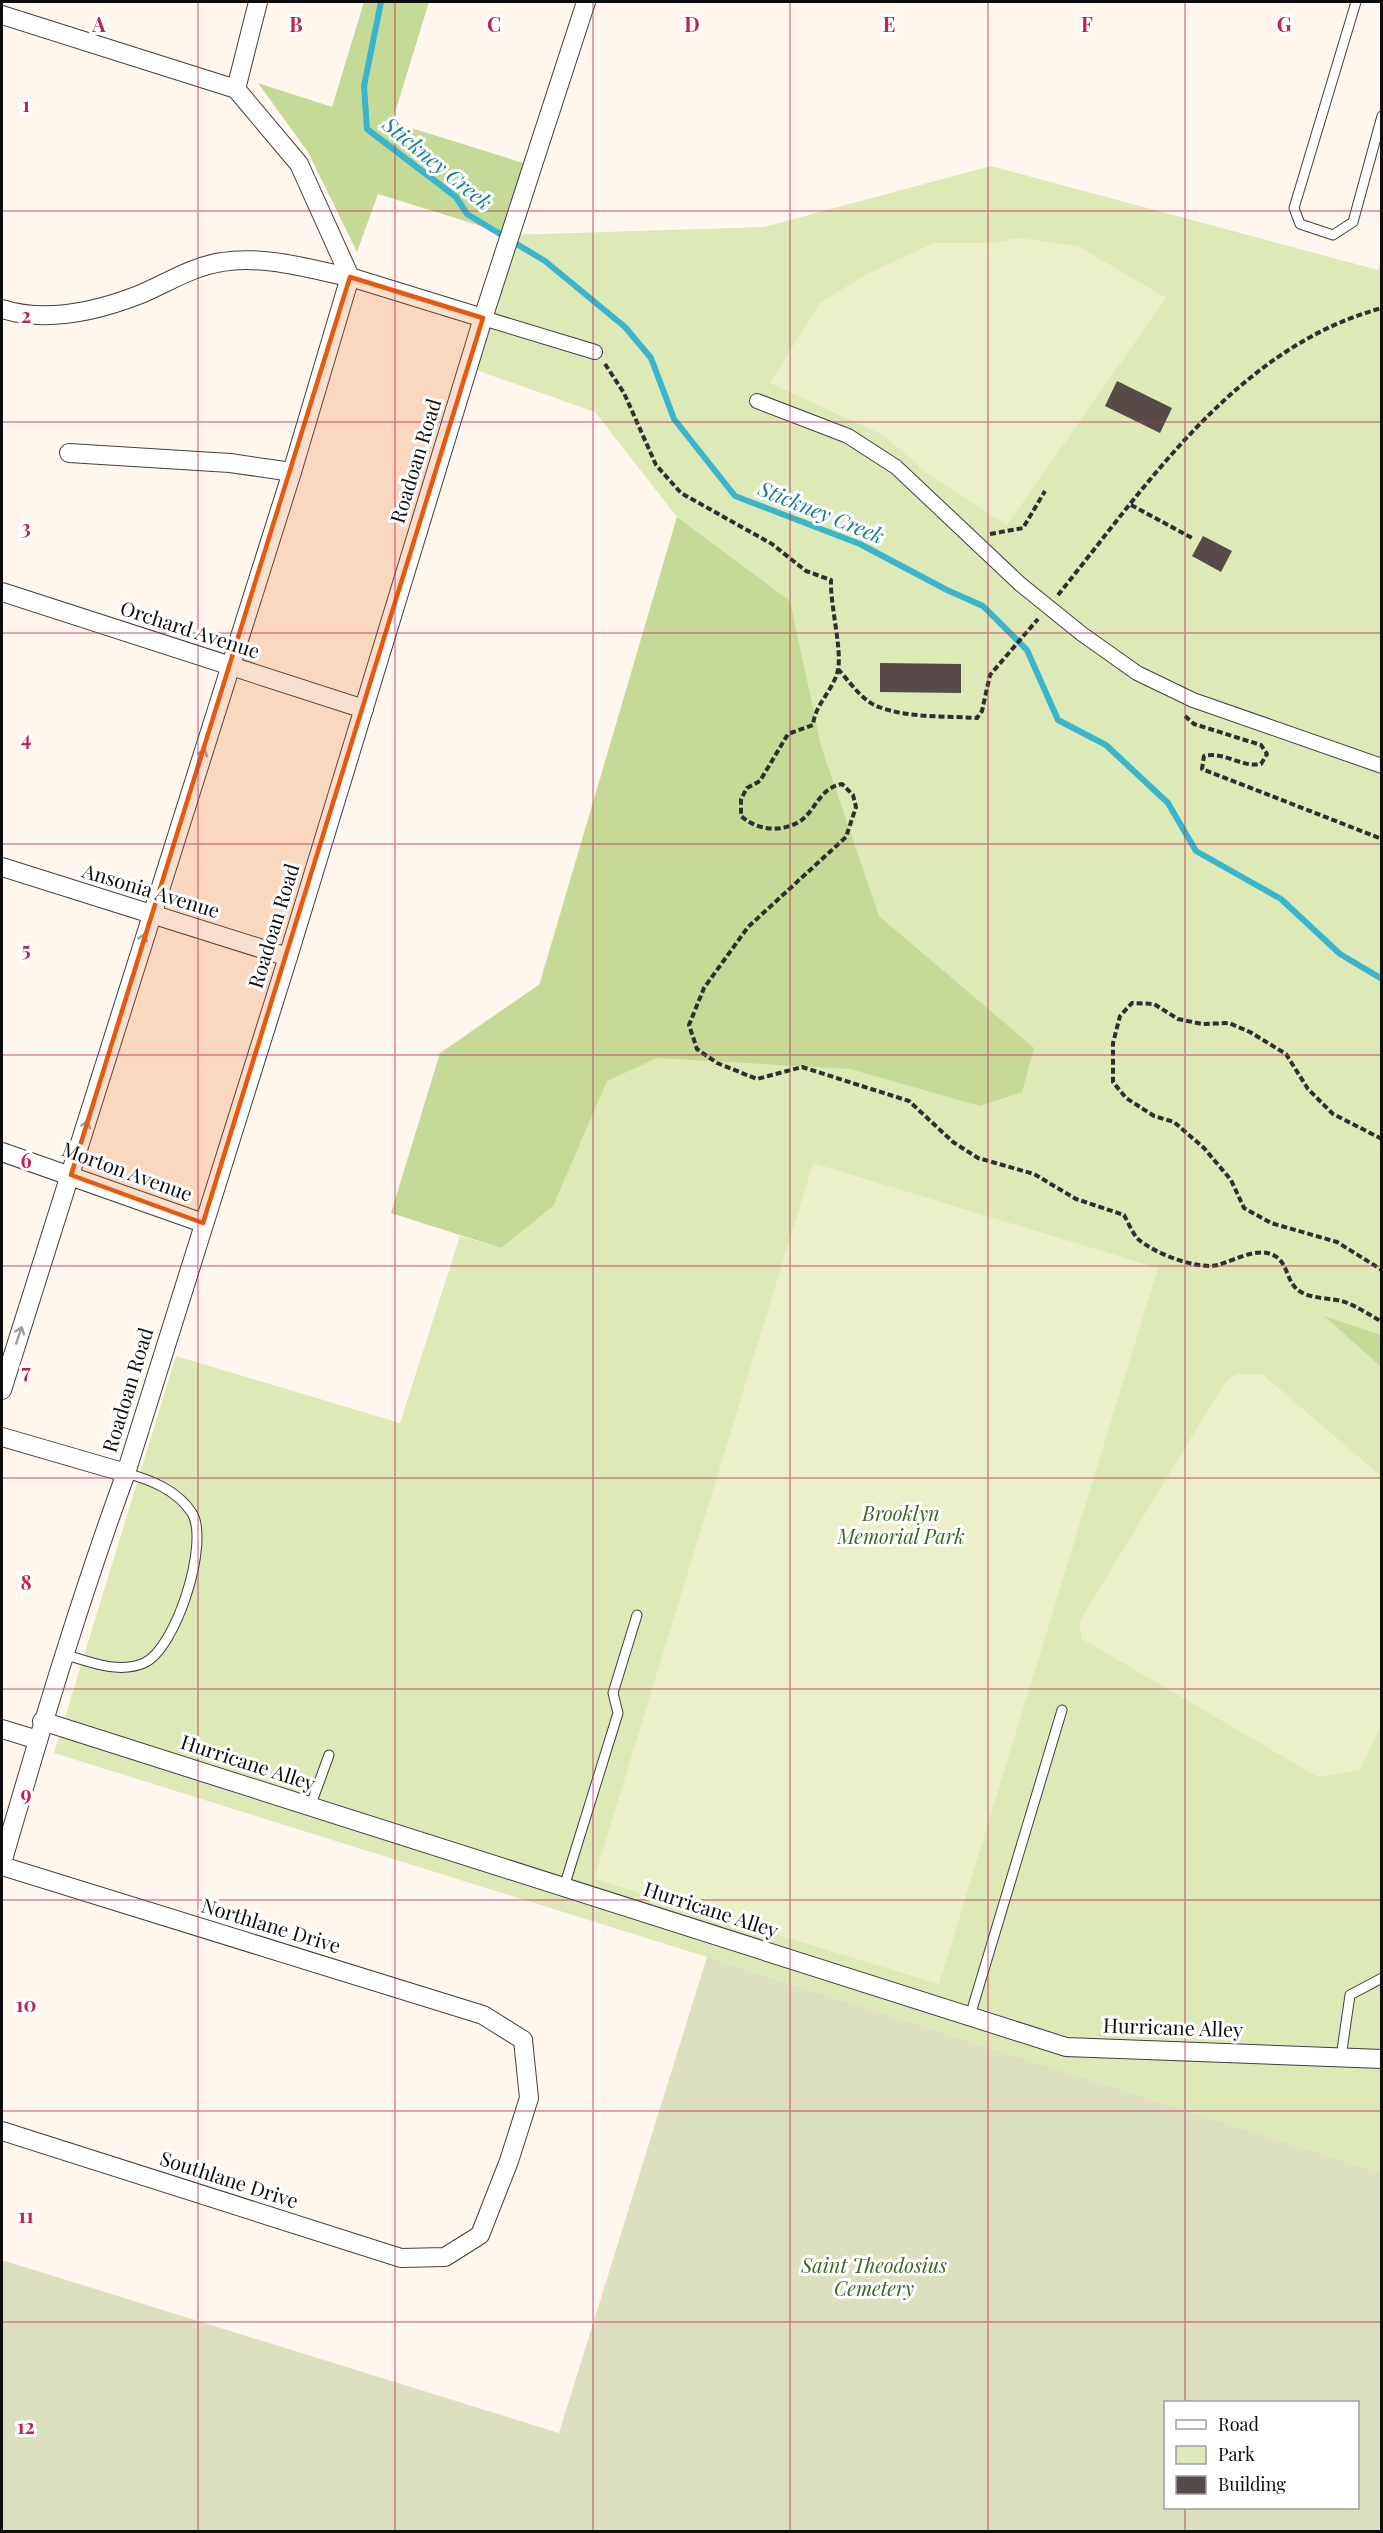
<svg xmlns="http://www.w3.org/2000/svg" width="1383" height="2533" viewBox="0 0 1383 2533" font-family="'Playfair Display',serif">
	<rect width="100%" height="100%" fill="#fff7ed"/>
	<path fill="#dde9b7" d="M 991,166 L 1378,270 L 1381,260 L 1381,1335 L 1325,1317 L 1381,1367 L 1381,2173 L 707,1957 L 54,1753 L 176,1356 L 400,1423 L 460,1236 L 501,1248 L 519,1052 L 677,517 L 595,412 L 468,367 L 510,235 L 764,227 Z"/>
	<g fill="#c5da96">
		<path d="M 364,2 L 429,2 L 392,122 L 533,166 L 510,235 L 378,194 L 357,252 L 308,152 L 258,83 L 332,107 Z"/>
		<path d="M 677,517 L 790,601 L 821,746 L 879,916 L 1034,1048 L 1022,1092 L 980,1106 L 850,1069 L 657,1058 L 607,1081 L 553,1206 L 501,1248 L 391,1213 L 440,1053 L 540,984 Z"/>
		<path d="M 1324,1316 L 1381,1335 L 1381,1367 Z"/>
	</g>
	<path fill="#dde0bf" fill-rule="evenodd" d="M 707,1957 L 1381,2173 L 1381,2531 L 2,2531 L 2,2260 L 559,2433 ZM 1166,2402 L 1358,2402 L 1358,2508 L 1166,2508 Z"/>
	<g fill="#ecf0c9">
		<path d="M 1018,238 L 1078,246 L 1166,298 L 1007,525 L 928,474 L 883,435 L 770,383 L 819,304 L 865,275 L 934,243 L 993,243 Z"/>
		<path d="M 813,1163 L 1158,1268 L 939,1984 L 594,1879 Z"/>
		<path d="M 1236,1374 L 1262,1374 L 1381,1476 L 1381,1726 L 1360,1770 L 1318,1777 L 1082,1639 L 1079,1622 L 1224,1384 Z"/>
	</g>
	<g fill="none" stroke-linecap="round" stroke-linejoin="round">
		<path stroke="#39b5cd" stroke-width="6" d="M 381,2 L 364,86 L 367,129 L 456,197 L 467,214 L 545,261 L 625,327 L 651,358 L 674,419 L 735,496 L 860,544 L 947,590 L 983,606 L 1027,650 L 1058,720 L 1106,745 L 1168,803 L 1196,851 L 1281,899 L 1340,954 L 1382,979"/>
	</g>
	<g fill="#564b49">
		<path d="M 1117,381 L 1172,408 L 1160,433 L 1105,406 Z"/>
		<path d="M 1203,536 L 1232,551 L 1221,572 L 1192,556 Z"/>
		<path d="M 880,663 L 961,664 L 961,693 L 880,692 Z"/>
	</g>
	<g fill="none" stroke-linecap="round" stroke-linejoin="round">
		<defs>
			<g id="service">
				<path d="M 1356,2 L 1294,208 L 1300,224 L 1333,235 L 1353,222 L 1382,116"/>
				<path d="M 64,1654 C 89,1662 119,1674 144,1663 C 176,1649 210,1542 192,1513 C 177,1490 151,1480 126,1473"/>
				<path d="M 310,1807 L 329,1755"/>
				<path d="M 564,1887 L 618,1713 L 613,1693 L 637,1615"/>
				<path d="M 970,2016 L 1062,1710"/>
				<path d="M 1341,2057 L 1350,1995 L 1382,1978"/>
			</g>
			<g id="pedestrian">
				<path d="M 483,318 L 595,352"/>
				<path d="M 757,401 L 848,436 L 896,467 L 1020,584 L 1082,634 L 1137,673 L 1193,700 L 1382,766"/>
			</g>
			<g id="minor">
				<path d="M 2,15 L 236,89 L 299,164 L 350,277 L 483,318"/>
				<path d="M 236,89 L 258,2"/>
				<path d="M 2,309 C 46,323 98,311 141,294 C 167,283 193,266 222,262 C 264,255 309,269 350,277 L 292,472 L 2,1390"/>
				<path d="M 69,453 L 230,463 L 292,472"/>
				<path d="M 2,592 L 364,709"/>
				<path d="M 2,867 L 288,957"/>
				<path d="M 2,1152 L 203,1223"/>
				<path d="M 2,1437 L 126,1473"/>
				<path d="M 42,1721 L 1066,2047 L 1382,2059"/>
				<path d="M 2,1729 L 38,1740"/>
				<path d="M 2,1863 C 40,1732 79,1601 126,1473 L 288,957 L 483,318 L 586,2"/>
				<path d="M 2,1866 L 483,2015 L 523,2040 L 529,2098 L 509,2161 L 480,2235 L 445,2257 L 401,2258 L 2,2131"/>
			</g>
		</defs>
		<use href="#service" stroke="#404040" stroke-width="11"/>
		<use href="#pedestrian" stroke="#404040" stroke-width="16"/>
		<use href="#minor" stroke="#404040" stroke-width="20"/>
		<g stroke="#2f2f2f" stroke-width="4" stroke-dasharray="6 3" stroke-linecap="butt">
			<path d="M 605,364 L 624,393 L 656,465 L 681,493 L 772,544 L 806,571 L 831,580 C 830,605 842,648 838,670 C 833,691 815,704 813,725 L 788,734 L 760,781 L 747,788 L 741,799 L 741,816 C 755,829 778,833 797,823 C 816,813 817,789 842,784 L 853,795 L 856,807 L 846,837 L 748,927 L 704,988 L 689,1025 L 697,1049 L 717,1063 L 757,1079 L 802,1067 L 909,1101 L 953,1142 L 978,1158 L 1034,1174 L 1076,1199 L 1124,1215 C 1128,1222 1132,1232 1137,1238 C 1152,1253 1198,1270 1218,1265 C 1235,1260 1258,1246 1275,1256 C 1289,1264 1286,1284 1301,1292 C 1313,1299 1332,1298 1345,1302 C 1358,1307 1370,1315 1382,1322"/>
			<path d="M 1131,505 L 1194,539"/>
			<path d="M 990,534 L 1023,528 L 1045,491"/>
			<path d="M 1058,595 C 1147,485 1237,347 1382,308"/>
			<path d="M 838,669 C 849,681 863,702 879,707 C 908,718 945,716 977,718 L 982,711 L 990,675 L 1038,619"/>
			<path d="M 1185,716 L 1194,724 L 1261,745 L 1267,754 L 1261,764 C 1241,768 1225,751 1204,756 L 1202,769 L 1382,839"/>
			<path d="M 1382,1139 L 1333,1114 L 1308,1089 L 1286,1054 L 1250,1032 L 1229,1023 L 1202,1024 L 1178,1019 L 1154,1004 L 1132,1003 L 1120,1016 L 1113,1043 L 1113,1082 L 1126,1098 L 1154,1116 L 1174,1122 L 1204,1148 L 1231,1180 L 1244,1208 L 1271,1223 L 1337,1242 L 1382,1270"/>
		</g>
		<use href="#service" stroke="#fff" stroke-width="9"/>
		<use href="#pedestrian" stroke="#fff" stroke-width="14"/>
		<use href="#minor" stroke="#fff" stroke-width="18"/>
	</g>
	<defs><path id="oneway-shaft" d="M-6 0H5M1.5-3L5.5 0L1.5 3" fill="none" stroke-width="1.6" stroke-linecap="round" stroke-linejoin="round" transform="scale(1.5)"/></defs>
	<g stroke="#9e9e9e">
		<use href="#oneway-shaft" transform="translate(202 757) rotate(-72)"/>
		<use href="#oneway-shaft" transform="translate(142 942) rotate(-73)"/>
		<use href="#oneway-shaft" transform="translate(85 1129) rotate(-73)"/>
		<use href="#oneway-shaft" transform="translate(19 1335) rotate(-72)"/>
	</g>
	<path fill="#e8590c" fill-opacity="0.2" stroke="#e8590c" stroke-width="4.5" stroke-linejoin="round" d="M 350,277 L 483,318 L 203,1223 L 71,1175 Z"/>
	<path fill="none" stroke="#bd2550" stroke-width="1.5" stroke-opacity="0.55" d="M 198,2 L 198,2532M 395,2 L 395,2532M 593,2 L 593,2532M 790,2 L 790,2532M 988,2 L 988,2532M 1185,2 L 1185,2402M 2,211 L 1382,211M 2,422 L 1382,422M 2,633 L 1382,633M 2,844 L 1382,844M 2,1055 L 1382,1055M 2,1266 L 1382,1266M 2,1478 L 1382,1478M 2,1689 L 1382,1689M 2,1900 L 1382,1900M 2,2111 L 1382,2111M 2,2322 L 1382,2322M 1185,2508 L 1185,2532"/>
	<g text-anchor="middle" stroke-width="6" stroke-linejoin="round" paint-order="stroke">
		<g font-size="20" fill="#0d0d0d" stroke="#fff">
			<text transform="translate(416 461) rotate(-73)" y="7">Roadoan Road</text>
			<text transform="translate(190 630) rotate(18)" y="7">Orchard Avenue</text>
			<text transform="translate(151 891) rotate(17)" y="7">Ansonia Avenue</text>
			<text transform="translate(274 926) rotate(-73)" y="7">Roadoan Road</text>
			<text transform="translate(127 1172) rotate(20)" y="7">Morton Avenue</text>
			<text transform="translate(128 1390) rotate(-73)" y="7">Roadoan Road</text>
			<text transform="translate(248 1763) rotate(18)" y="7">Hurricane Alley</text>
			<text transform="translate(711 1910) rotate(18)" y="7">Hurricane Alley</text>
			<text transform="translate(271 1926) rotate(17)" y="7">Northlane Drive</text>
			<text transform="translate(1173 2028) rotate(2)" y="7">Hurricane Alley</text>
			<text transform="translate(229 2180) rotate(18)" y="7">Southlane Drive</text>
		</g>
		<g font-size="20" font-style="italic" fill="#3d651d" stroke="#fff">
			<text x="901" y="1521">Brooklyn<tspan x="901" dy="23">Memorial Park</tspan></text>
			<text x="874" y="2273">Saint Theodosius<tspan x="874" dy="23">Cemetery</tspan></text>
		</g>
		<g font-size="21" font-style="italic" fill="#167d98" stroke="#fff">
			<text transform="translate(437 164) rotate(39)" y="7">Stickney Creek</text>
			<text transform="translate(821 513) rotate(22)" y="7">Stickney Creek</text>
		</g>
	</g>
	<g font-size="20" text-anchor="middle" font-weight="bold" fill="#bd2550" stroke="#fff" stroke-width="6" stroke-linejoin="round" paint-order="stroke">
		<text x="99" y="32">A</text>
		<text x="296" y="32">B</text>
		<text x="494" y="32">C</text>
		<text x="692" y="32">D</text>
		<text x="889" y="32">E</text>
		<text x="1087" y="32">F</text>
		<text x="1284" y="32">G</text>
		<text x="26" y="112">1</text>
		<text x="26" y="323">2</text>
		<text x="26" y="535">3</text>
		<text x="26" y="746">4</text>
		<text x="26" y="957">5</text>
		<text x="26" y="1168">6</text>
		<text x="26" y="1379">7</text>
		<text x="26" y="1590">8</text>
		<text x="26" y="1801">9</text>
		<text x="26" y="2012">10</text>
		<text x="26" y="2223">11</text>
		<text x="26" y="2434">12</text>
	</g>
	<rect width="1383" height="2533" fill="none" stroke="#0d0d0d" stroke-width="6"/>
	<rect x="1164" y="2401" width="195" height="108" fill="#ffffff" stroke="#9e9e9e" stroke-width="1.5"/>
	<rect x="1176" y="2420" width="30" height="9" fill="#ffffff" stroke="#9e9e9e" stroke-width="1.5"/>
	<text x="1218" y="2431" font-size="18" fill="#0d0d0d">Road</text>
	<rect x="1176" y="2446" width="30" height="18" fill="#dde9b7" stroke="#9e9e9e" stroke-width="1.5"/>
	<text x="1218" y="2461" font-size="18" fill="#0d0d0d">Park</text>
	<rect x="1176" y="2476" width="30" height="18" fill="#564b49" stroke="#9e9e9e" stroke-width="1.5"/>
	<text x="1218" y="2491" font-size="18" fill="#0d0d0d">Building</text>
</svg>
